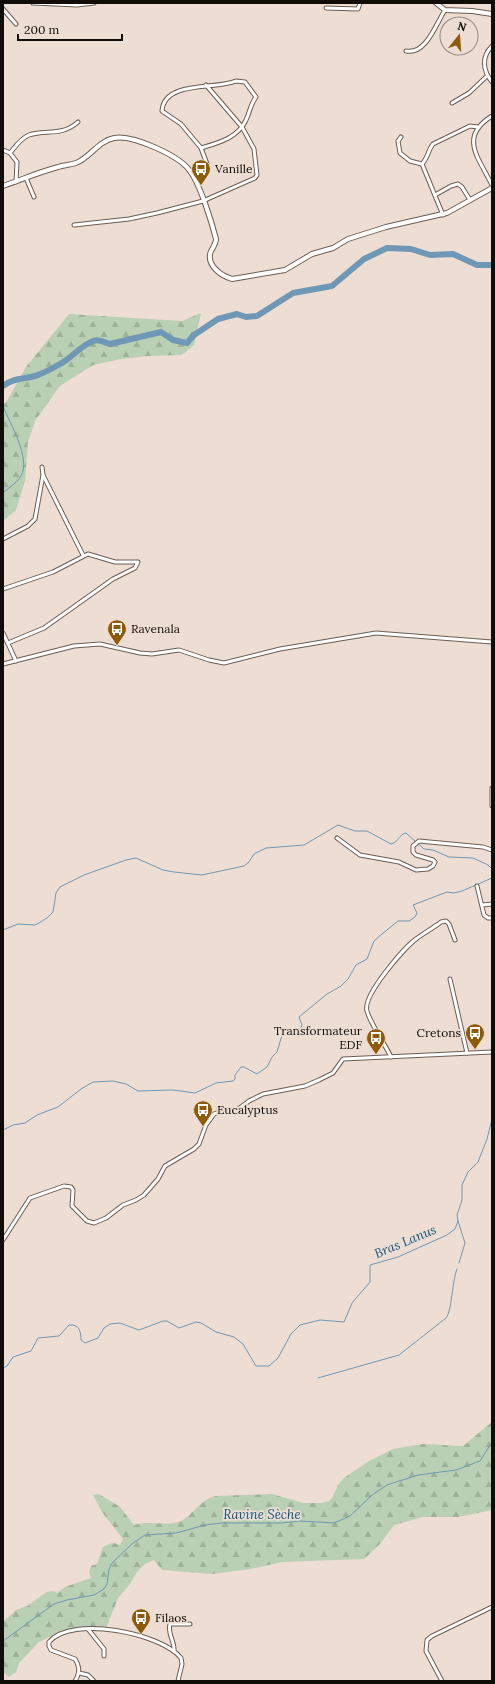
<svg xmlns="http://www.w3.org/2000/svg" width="495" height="1684" viewBox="0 0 495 1684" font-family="Lora,serif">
	<defs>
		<pattern id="forest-firs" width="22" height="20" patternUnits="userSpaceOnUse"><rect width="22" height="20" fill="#b9d0b4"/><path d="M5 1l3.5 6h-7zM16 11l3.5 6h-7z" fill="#9eb199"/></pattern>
	</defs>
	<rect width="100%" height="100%" fill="#edddd2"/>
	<g fill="url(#forest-firs)">
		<path d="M 201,313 L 194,345 L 182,355 L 148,356 L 121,359 L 93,365 L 60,386 L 35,421 L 28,442 L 25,481 L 16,510 L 3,521 L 3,405 L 7,401 L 26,367 L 69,314 L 182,321 Z"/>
		<path d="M 492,1422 L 492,1510 L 458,1517 L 423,1517 L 394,1525 L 380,1544 L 364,1559 L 282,1562 L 251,1569 L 212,1574 L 162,1570 L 154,1560 L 145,1564 L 137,1572 L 130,1584 L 118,1598 L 106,1628 L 77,1628 L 57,1633 L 39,1642 L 19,1663 L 16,1672 L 9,1677 L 3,1672 L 3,1622 L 16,1610 L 27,1606 L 47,1592 L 53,1591 L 57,1593 L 65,1587 L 91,1578 L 89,1572 L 91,1566 L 97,1564 L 103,1547 C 110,1543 113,1542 120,1545 L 123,1539 L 102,1512 L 93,1495 L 99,1494 L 120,1507 L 134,1525 C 149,1520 164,1526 178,1522 C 192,1518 198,1500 216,1496 L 272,1494 L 303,1503 L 321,1503 L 329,1501 L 332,1498 L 338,1485 L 344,1478 L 369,1461 L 393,1449 L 422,1444 L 463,1446 Z"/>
	</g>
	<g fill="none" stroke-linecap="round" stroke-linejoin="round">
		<g stroke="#6f98b6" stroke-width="1">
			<path d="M 3,406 C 10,424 31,458 21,476 C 16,484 9,487 3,493"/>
			<path d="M 3,930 L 18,924 L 35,925 L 39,923 L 47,918 L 53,912 L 56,893 L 60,887 L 84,875 L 126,860 L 136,858 L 163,870 L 174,872 L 202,875 L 211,873 L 244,866 L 249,862 L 254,854 L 266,848 L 304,845 L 338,825 L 355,831 L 367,831 L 391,844 C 398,843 399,834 406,833 L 424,849 L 433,850 L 449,857 L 473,858 L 488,865 L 492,869"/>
			<path d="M 3,1130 L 13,1125 L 25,1123 L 37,1115 L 58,1107 L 81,1089 L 93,1082 L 113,1081 L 126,1084 L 138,1091 L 173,1090 L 195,1093 L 216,1083 L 233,1081 L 235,1079 L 235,1075 L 241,1067 L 244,1067 L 257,1074 L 267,1067 L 272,1057 L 277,1052 L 282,1035 L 301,1028 L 302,1025 L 299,1017 L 327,994 L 341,986 L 348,979 L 356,965 L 367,959 L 374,941 L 382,934 L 398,921 L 409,921 L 415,917 L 417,913 L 413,905 L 447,892 L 454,893 L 462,891 L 492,878"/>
			<path d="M 458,1221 L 465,1243 L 459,1263"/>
			<path d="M 3,1368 L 7,1366 L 13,1357 L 31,1351 L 38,1338 L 59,1336 L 69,1325 C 79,1324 81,1331 81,1340 L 85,1343 L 98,1338 L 104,1328 L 110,1324 L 120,1323 L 139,1330 L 163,1321 L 167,1321 L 179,1328 L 196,1322 L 201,1323 L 216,1332 L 234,1337 L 243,1344 L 256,1366 L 269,1366 L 278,1358 L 291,1334 L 300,1325 L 320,1320 L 344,1322 L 352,1303 L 370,1282 L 370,1265 L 398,1257 L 447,1235 L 455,1229 L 458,1221 L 457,1215 L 462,1200 L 462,1185 L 468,1172 L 478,1162 L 487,1139 L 492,1119"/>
			<path d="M 318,1378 L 399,1355 L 446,1318 C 452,1311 452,1281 457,1269"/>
			<path d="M 3,1641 L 54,1604 L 67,1600 L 94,1595 L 104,1589 L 107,1584 L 109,1569 L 112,1563 L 133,1543 L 145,1535 L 176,1533 L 205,1525 L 222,1523 L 281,1523 L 300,1521 L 334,1523 L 350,1516 L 372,1495 L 387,1485 L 418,1475 L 456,1470 L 480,1461 L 492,1442"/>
		</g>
		<path stroke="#6f98b6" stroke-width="6" d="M 3,386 C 13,378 23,379 35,376 C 42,374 53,368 60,364 C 72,358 80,346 93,341 C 100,338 103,343 110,344 L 161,332 L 173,340 L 187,343 L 194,335 L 218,319 L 237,314 L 246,317 L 257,316 L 293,293 L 332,286 L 364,259 L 387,248 L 411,249 L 430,255 L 453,254 L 477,265 L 492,265"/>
		<defs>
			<g id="minor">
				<path d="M 33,3 L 77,5 L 94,3"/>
				<path d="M 326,8 L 358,9 L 360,3"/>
				<path d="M 3,9 L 16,24"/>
				<path d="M 492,46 C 481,57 483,71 492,82"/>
				<path d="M 406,51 C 426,55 436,24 445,10"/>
				<path d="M 452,103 L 469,93 L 487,76"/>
				<path d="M 492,116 C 458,137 479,158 492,185"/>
				<path d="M 401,137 L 398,141 L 400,153 L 410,161 L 422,164 L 443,215"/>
				<path d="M 3,150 L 10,153 L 17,162 L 16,182"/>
				<path d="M 10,153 C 15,147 21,138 29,135 C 46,129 61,137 78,122"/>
				<path d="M 422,164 C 428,158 428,150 433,144 L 470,126 L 478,127"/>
				<path d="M 191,172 L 206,167 L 207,164 L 201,148 C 218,143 238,138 246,120 C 250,112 250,105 256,97 L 245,82 L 236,81 C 216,90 164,80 162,111 L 181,124 L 201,148"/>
				<path d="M 26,178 L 34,197"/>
				<path d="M 435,195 L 451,186 L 458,184 L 462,187 L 470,200"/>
				<path d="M 74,225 L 129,219 L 157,213 L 203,201 L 255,178 L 257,175 L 254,149 L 242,127 L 206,85"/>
				<path d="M 42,467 L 43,475 L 83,555"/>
				<path d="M 3,539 L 28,526 L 35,519 L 43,475"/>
				<path d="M 3,589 L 53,572 L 88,554 L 115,562 L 138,562 L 135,568 L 113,579 L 44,628 L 8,643"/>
				<path d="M 3,633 L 16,661"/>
				<path d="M 3,664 L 74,646 L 100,644 L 140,653 L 152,654 L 179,650 L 209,660 L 224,663 L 280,649 L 376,633 L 492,642"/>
				<path d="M 492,788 L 492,806"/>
				<path d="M 337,838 L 360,855 L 399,862 L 416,870 L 428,869 L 433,866 L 435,862 L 433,860 L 416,855 L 413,852 L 413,846 L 419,841 L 483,847 L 492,850"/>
				<path d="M 477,886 L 484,915 L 488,918 L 492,918"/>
				<path d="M 482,905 L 492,904"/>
				<path d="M 450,979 L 467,1053"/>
				<path d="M 391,1057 C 385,1044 370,1023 367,1011 C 362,996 404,948 416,939 C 424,933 433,928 441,922 L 446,921 L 449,924 L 455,940"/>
				<path d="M 3,1240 L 30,1198 L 64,1186 L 71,1187 L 73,1190 L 72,1206 L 87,1221 L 94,1223 L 106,1218 L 123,1205 L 136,1200 L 144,1195 L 158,1179 L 165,1166 L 194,1149 L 199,1144 L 206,1125 L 214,1114 L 222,1111 L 237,1110 L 249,1101 L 263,1094 L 305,1086 L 319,1080 L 333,1073 L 343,1059 L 492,1052"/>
				<path d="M 88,1629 L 104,1649 L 104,1656"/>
				<path d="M 174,1651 C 175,1641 167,1634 170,1624 L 190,1624"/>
				<path d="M 79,1673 L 88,1675 L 94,1681"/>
				<path d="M 75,1681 C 80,1673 80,1667 75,1659 L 51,1650 L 49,1646 L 49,1642 C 72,1615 161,1633 181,1658 L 182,1664 L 178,1681"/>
				<path d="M 442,1681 L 426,1651 L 427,1640 L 432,1636 L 492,1607"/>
			</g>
			<g id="tertiary">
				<path d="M 436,3 L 445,10 L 472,11 L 492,14"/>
				<path d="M 3,186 C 21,180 39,172 58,167 C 64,165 70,165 76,163 C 90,158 98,141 114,138 C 132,134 180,156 190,171 C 200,184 212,223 216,239 C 216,245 211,249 210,254 C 208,267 222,276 232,279 L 285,270 L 312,254 L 333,248 L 348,239 L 386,227 L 447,213 L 492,188"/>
			</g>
		</defs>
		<use href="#minor" stroke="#6b5e54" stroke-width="5"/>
		<use href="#tertiary" stroke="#6b5e54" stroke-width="6"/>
		<use href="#minor" stroke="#fff" stroke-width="3"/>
		<use href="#tertiary" stroke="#fff" stroke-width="4"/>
	</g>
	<defs>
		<symbol id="bus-pin" viewBox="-11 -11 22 30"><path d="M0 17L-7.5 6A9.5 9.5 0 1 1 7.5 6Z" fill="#8e5b0a" stroke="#edddd2"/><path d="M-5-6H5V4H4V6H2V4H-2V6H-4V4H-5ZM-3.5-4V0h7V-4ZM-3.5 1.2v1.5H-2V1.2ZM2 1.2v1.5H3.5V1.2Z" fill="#fff"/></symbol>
	</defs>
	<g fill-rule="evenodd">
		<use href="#bus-pin" x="190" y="158" width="22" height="30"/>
		<use href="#bus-pin" x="106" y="618" width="22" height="30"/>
		<use href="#bus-pin" x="464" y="1022" width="22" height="30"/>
		<use href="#bus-pin" x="365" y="1027" width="22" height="30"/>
		<use href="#bus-pin" x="192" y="1099" width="22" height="30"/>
		<use href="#bus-pin" x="130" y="1607" width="22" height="30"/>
	</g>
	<g text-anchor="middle" stroke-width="3.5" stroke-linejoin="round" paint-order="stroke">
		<g font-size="12" fill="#110c08" stroke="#edddd2" text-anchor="start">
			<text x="215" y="173">Vanille</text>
			<text x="131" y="633">Ravenala</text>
			<text x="362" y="1035" text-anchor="end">Transformateur<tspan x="362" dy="14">EDF</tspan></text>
			<text x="461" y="1037" text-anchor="end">Cretons</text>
			<text x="217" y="1114">Eucalyptus</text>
			<text x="155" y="1622">Filaos</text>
		</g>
		<g font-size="13" font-style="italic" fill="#11567f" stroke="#edddd2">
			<text transform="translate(405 1241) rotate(-23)" y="5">Bras Lanus</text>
			<text x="262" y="1519">Ravine Sèche</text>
		</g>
	</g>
	<rect width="495" height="1684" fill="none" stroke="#110c08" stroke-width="8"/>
	<g transform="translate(459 36) rotate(17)"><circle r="19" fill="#edddd2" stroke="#958981"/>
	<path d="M0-3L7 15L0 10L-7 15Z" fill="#8e5b0a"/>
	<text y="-6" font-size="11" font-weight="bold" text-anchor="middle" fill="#110c08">N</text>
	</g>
	<path d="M18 34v6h104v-6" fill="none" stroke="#110c08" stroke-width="2"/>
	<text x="24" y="34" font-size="12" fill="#110c08" stroke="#edddd2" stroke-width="3" paint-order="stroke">200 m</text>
</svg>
